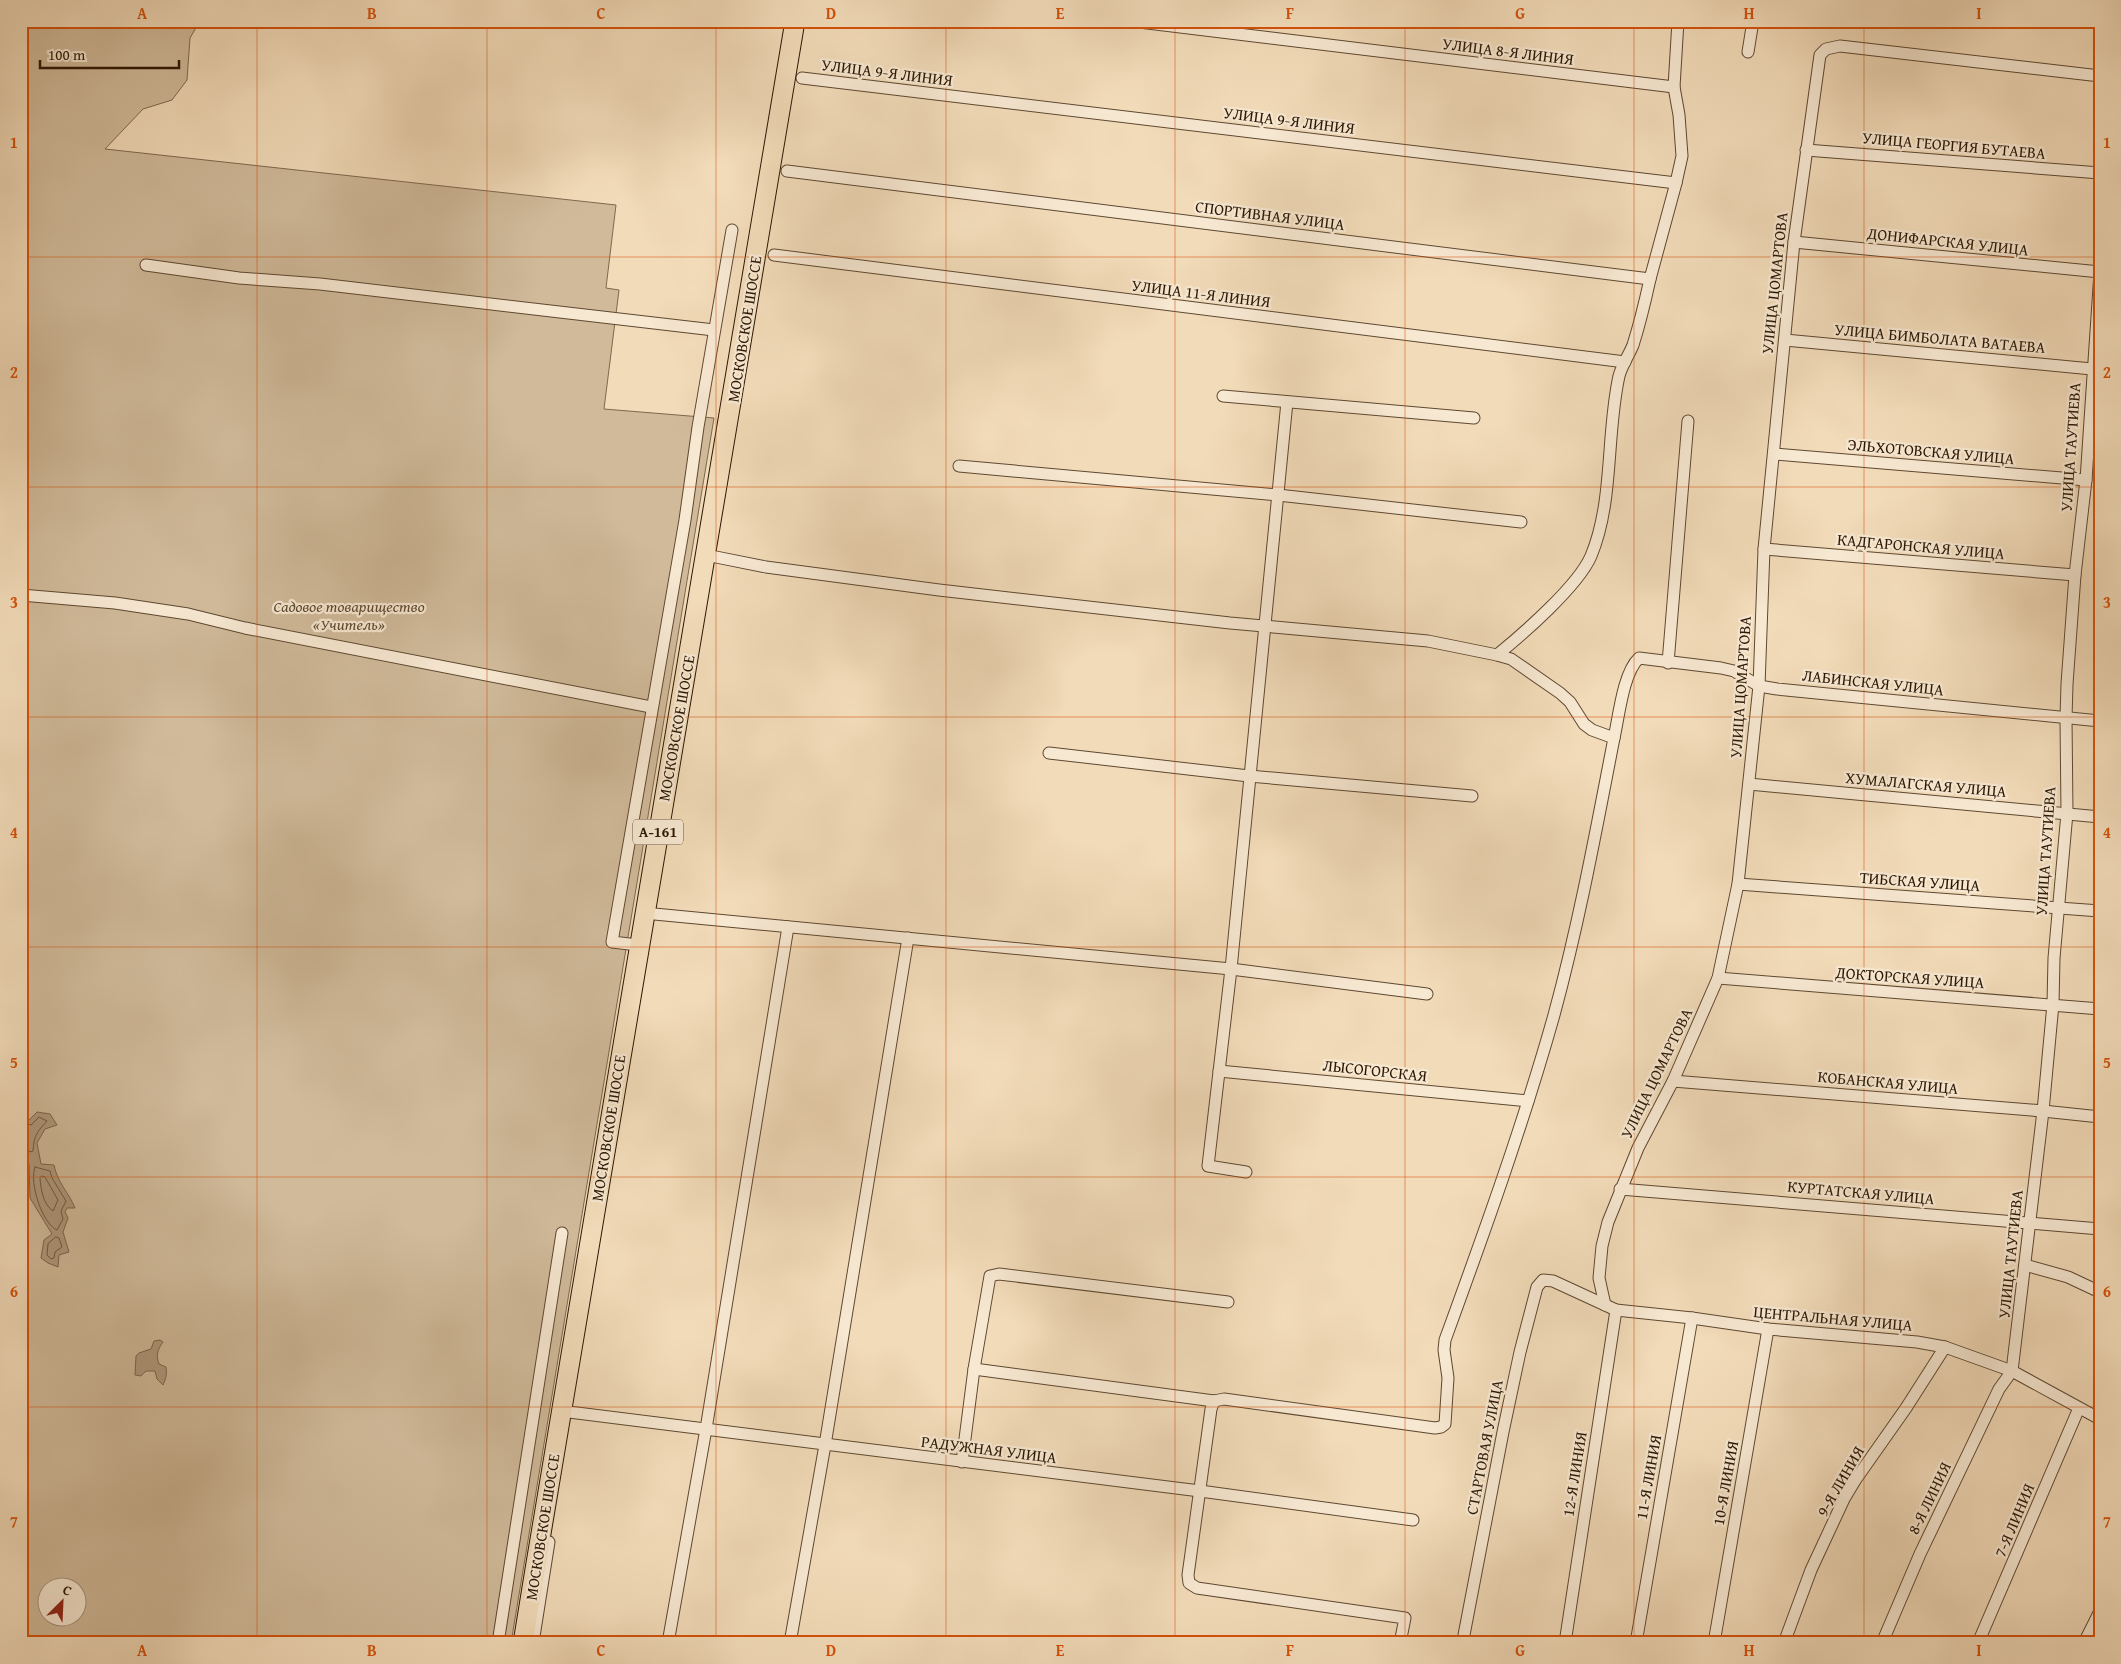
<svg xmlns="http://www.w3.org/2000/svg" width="2121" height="1664" viewBox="0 0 2121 1664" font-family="'Gentium Book Plus',serif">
	<rect width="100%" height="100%" fill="#f2dbb9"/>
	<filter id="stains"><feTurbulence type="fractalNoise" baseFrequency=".004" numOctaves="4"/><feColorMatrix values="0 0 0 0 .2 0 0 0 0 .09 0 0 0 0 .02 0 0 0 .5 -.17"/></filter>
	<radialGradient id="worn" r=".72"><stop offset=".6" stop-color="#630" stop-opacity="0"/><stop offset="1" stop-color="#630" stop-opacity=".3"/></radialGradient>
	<path fill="#d0ba9a" stroke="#7e684e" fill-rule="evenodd" d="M 24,21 L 200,21 L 190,38 L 187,80 L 172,100 L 143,109 L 105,149 L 616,205 L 606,288 L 619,290 L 604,409 L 714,418 L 511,1643 L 21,1643 L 21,22 ZM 48,1586 L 78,1586 L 78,1616 L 48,1616 Z"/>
	<g fill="#af987b" stroke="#7b644b">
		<path d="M 37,1112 L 50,1114 L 57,1125 L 45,1129 L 37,1143 L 41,1164 L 54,1165 C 57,1182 69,1193 75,1208 L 67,1208 L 65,1212 L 68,1218 L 63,1232 L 69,1252 L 59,1255 L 58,1267 L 48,1263 L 41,1258 L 44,1240 L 52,1234 L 30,1198 L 29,1164 L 21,1147 L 21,1117 L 29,1120 Z"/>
		<path d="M 160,1340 L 163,1342 C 157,1350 156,1356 159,1364 L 166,1367 C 167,1374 166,1379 163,1385 L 157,1379 L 155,1371 L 146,1371 L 141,1376 L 135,1375 L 136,1356 L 139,1353 L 151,1349 L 154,1341 Z"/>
	</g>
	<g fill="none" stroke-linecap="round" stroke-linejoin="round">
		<g stroke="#6e583f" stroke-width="1">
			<path d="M 21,1122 L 31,1125 L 39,1117 L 47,1121 C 37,1132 34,1135 33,1151 L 30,1152 L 26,1147 L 21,1146"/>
			<path d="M 35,1167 L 50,1171 L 52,1178 L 66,1201 L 61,1211 L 63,1219 L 57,1230 C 42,1223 29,1183 35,1167 Z"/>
			<path d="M 42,1176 L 45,1177 L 58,1200 L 53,1211 C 43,1204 41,1190 40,1178 Z"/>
			<path d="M 56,1237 L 59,1238 L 62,1247 L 55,1252 L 54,1258 L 51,1259 L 47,1255 L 48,1244 Z"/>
		</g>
		<defs>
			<g id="minor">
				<path d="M 1131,21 L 1674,87"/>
				<path d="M 1748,52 L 1753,21"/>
				<path d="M 802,78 L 1676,183 L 1682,156 L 1679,115 L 1674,87 L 1678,21"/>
				<path d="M 1806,150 L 2100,173"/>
				<path d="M 787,171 L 1650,279 L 1676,183"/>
				<path d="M 1794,242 L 2100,272"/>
				<path d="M 774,255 L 1625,362"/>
				<path d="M 146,265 L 239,278 L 320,284 L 714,330"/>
				<path d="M 1785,340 L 2092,369"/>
				<path d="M 1223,396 L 1474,418"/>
				<path d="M 1774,454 L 2086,480"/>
				<path d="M 959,466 L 1278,495 L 1521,522"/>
				<path d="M 1764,549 L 2075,575"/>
				<path d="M 706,555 L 766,567 L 939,590 L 1230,623 L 1428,641 L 1497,655 L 1511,659 L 1560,693 L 1570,702 L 1584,724 L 1592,730 L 1614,738 C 1596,831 1579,923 1554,1015 C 1523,1125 1484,1233 1445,1340 L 1444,1350 L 1448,1378 L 1445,1424 L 1441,1427 L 1435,1428 L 1224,1399 L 1214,1401 L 1211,1409 L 1188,1575 L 1189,1583 L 1197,1588 L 1405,1618 L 1400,1643"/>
				<path d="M 21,595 L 115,603 L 188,614 L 245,628 L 651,707"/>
				<path d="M 1497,655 C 1524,633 1578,586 1591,556 C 1614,501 1606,434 1619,376 C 1622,365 1629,355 1633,345 C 1640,323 1645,302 1650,279"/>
				<path d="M 1668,663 L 1688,421"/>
				<path d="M 1614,738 C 1619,716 1623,673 1639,658 L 1721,668 L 1734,671 L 1759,686 L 1777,689 L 2100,721"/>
				<path d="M 1049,753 L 1249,776 L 1472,796"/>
				<path d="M 1749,784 L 2100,817"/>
				<path d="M 1738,884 L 2100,911"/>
				<path d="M 644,913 L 1231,969 L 1427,994"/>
				<path d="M 638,945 L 612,942 L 685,520 L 698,427 L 732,230"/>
				<path d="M 1718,978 L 2100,1009"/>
				<path d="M 1219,1071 L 1528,1101"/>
				<path d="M 1673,1081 L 2043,1111 L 2100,1117"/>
				<path d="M 1246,1172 L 1208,1166 L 1231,969 L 1287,402"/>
				<path d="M 1620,1189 L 2100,1229"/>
				<path d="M 2025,1265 L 2068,1277 L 2100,1292"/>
				<path d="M 1605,1305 L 1599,1278 L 1602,1246 L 1608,1222 L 1638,1148 L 1673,1081 L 1718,978 L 1738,884 L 1759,686 L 1764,549 L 1794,242 L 1820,55 L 1826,49 L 1840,46 L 2100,76"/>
				<path d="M 974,1369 L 1214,1401"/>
				<path d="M 561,1411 L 1200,1491 L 1413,1520"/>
				<path d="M 962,1462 L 974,1369 L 990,1276 L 999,1274 L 1228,1302"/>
				<path d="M 1464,1635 L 1503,1432 L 1520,1352 L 1537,1287 L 1543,1280 L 1553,1281 L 1616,1310 L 1692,1318 L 1768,1329 L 1917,1342 L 1945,1347 L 2012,1371 L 2100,1419"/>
				<path d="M 498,1643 L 562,1233"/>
				<path d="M 533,1643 L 549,1542"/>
				<path d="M 668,1643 L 706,1429 L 788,927"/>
				<path d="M 790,1643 L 825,1445 L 908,938"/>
				<path d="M 1565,1643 L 1616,1310"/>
				<path d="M 1636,1643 L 1692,1318"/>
				<path d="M 1714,1643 L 1768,1329"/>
				<path d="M 1784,1643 L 1811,1570 L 1844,1499 L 1856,1479 L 1906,1408 L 1945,1347"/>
				<path d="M 1882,1643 L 1920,1554 L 1999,1389 L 2012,1371 L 2043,1111 L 2053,1004 L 2054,958 L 2067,813 L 2066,718 L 2067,684 L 2075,575 L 2086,480 L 2100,272"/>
				<path d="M 1978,1643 L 2079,1408"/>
				<path d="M 2084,1643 L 2100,1611"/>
			</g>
			<path id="trunk" d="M 523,1643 C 611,1102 705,562 795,21"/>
		</defs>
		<use href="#minor" stroke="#5e4830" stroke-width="13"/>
		<use href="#trunk" stroke="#2c1703" stroke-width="21"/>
		<use href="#minor" stroke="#f7e8d2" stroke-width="11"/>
		<use href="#trunk" stroke="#f2dbb9" stroke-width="19"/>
	</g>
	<path fill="none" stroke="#d5520b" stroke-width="1" stroke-opacity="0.55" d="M 257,21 L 257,1643M 487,21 L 487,1643M 716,21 L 716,1643M 946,21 L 946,1643M 1175,21 L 1175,1643M 1405,21 L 1405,1643M 1634,21 L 1634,1643M 1864,21 L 1864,1643M 21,257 L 2100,257M 21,487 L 2100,487M 21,717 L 2100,717M 21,947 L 2100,947M 21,1177 L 2100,1177M 21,1407 L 2100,1407"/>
	<g text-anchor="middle" stroke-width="4.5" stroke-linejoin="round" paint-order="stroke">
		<rect fill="#f7e8d2" stroke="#695641" stroke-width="1" x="633" y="819.5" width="50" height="25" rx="4"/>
		<g font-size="15" font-weight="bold" fill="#2c1703">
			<text x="658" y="837">А-161</text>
		</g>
		<g font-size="16" fill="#2c1703" stroke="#f7e8d2">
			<text transform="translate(1508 51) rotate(7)" y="6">УЛИЦА 8-Я ЛИНИЯ</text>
			<text transform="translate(887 72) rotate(7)" y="6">УЛИЦА 9-Я ЛИНИЯ</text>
			<text transform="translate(1289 120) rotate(7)" y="6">УЛИЦА 9-Я ЛИНИЯ</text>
			<text transform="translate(1954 145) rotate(5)" y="6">УЛИЦА ГЕОРГИЯ БУТАЕВА</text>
			<text transform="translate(1270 215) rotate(7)" y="6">СПОРТИВНАЯ УЛИЦА</text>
			<text transform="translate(1948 241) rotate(6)" y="6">ДОНИФАРСКАЯ УЛИЦА</text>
			<text transform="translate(1774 283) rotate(-84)" y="6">УЛИЦА ЦОМАРТОВА</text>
			<text transform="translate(1201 293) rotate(7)" y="6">УЛИЦА 11-Я ЛИНИЯ</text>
			<text transform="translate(744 329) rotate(-81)" y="6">МОСКОВСКОЕ ШОССЕ</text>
			<text transform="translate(1940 338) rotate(5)" y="6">УЛИЦА БИМБОЛАТА ВАТАЕВА</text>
			<text transform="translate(2070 447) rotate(-86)" y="6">УЛИЦА ТАУТИЕВА</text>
			<text transform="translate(1931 451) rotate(5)" y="6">ЭЛЬХОТОВСКАЯ УЛИЦА</text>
			<text transform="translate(1921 546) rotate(5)" y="6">КАДГАРОНСКАЯ УЛИЦА</text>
			<text transform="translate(1873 682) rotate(6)" y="6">ЛАБИНСКАЯ УЛИЦА</text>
			<text transform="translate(1740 687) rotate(-86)" y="6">УЛИЦА ЦОМАРТОВА</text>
			<text transform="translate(676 728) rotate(-80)" y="6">МОСКОВСКОЕ ШОССЕ</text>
			<text transform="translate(1926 784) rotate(5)" y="6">ХУМАЛАГСКАЯ УЛИЦА</text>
			<text transform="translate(2045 851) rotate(-86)" y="6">УЛИЦА ТАУТИЕВА</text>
			<text transform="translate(1920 881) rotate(4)" y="6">ТИБСКАЯ УЛИЦА</text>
			<text transform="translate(1910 977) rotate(4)" y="6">ДОКТОРСКАЯ УЛИЦА</text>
			<text transform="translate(1375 1070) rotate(6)" y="6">ЛЫСОГОРСКАЯ</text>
			<text transform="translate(1656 1073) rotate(-64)" y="6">УЛИЦА ЦОМАРТОВА</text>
			<text transform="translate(1888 1082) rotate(5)" y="6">КОБАНСКАЯ УЛИЦА</text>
			<text transform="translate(608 1128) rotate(-81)" y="6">МОСКОВСКОЕ ШОССЕ</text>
			<text transform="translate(1861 1192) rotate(5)" y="6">КУРТАТСКАЯ УЛИЦА</text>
			<text transform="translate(2010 1254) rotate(-84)" y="6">УЛИЦА ТАУТИЕВА</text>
			<text transform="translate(1833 1318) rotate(5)" y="6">ЦЕНТРАЛЬНАЯ УЛИЦА</text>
			<text transform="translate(1484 1447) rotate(-79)" y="6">СТАРТОВАЯ УЛИЦА</text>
			<text transform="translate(989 1449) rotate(7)" y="6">РАДУЖНАЯ УЛИЦА</text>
			<text transform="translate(1574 1474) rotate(-81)" y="6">12-Я ЛИНИЯ</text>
			<text transform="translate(1648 1477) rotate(-80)" y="6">11-Я ЛИНИЯ</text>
			<text transform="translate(1840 1481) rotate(-60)" y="6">9-Я ЛИНИЯ</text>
			<text transform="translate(1725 1483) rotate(-80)" y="6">10-Я ЛИНИЯ</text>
			<text transform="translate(1929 1498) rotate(-64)" y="6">8-Я ЛИНИЯ</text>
			<text transform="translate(2014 1520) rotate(-67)" y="6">7-Я ЛИНИЯ</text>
			<text transform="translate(542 1527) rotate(-81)" y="6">МОСКОВСКОЕ ШОССЕ</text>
		</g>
		<g font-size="16" font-style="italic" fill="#5d4830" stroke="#f7e8d2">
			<text x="349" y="612">Садовое товарищество<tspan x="349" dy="18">«Учитель»</tspan></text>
		</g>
	</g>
	<rect width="2121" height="1664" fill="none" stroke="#f2dbb9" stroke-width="55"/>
	<g transform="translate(62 1602) rotate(24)"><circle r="24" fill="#f7e8d2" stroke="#a6947f"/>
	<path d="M0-4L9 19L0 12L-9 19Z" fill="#8f2418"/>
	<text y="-8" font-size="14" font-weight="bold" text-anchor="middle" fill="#2c1703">С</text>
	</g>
	<path d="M40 60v8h139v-8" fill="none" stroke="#2c1703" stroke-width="2.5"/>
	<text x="48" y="60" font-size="15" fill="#2c1703" stroke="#f7e8d2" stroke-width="4" paint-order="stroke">100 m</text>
	<rect x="28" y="28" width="2066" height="1608" fill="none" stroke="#d5520b" stroke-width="2"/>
	<g font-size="16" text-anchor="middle" font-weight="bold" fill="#d5520b">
		<text x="142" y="19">A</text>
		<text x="372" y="19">B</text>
		<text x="601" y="19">C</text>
		<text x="831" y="19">D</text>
		<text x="1060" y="19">E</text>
		<text x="1290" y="19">F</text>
		<text x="1520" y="19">G</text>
		<text x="1749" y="19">H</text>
		<text x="1979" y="19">I</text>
		<text x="14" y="148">1</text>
		<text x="2107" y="148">1</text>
		<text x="14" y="378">2</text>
		<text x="2107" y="378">2</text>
		<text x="14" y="608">3</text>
		<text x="2107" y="608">3</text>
		<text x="14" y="838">4</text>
		<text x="2107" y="838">4</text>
		<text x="14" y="1068">5</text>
		<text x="2107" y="1068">5</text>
		<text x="14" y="1297">6</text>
		<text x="2107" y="1297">6</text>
		<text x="14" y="1527">7</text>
		<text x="2107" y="1527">7</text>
		<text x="142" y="1656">A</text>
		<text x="372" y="1656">B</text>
		<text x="601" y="1656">C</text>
		<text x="831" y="1656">D</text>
		<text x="1060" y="1656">E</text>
		<text x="1290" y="1656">F</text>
		<text x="1520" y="1656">G</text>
		<text x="1749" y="1656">H</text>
		<text x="1979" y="1656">I</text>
	</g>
	<rect width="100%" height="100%" filter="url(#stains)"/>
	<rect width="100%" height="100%" fill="url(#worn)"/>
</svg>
